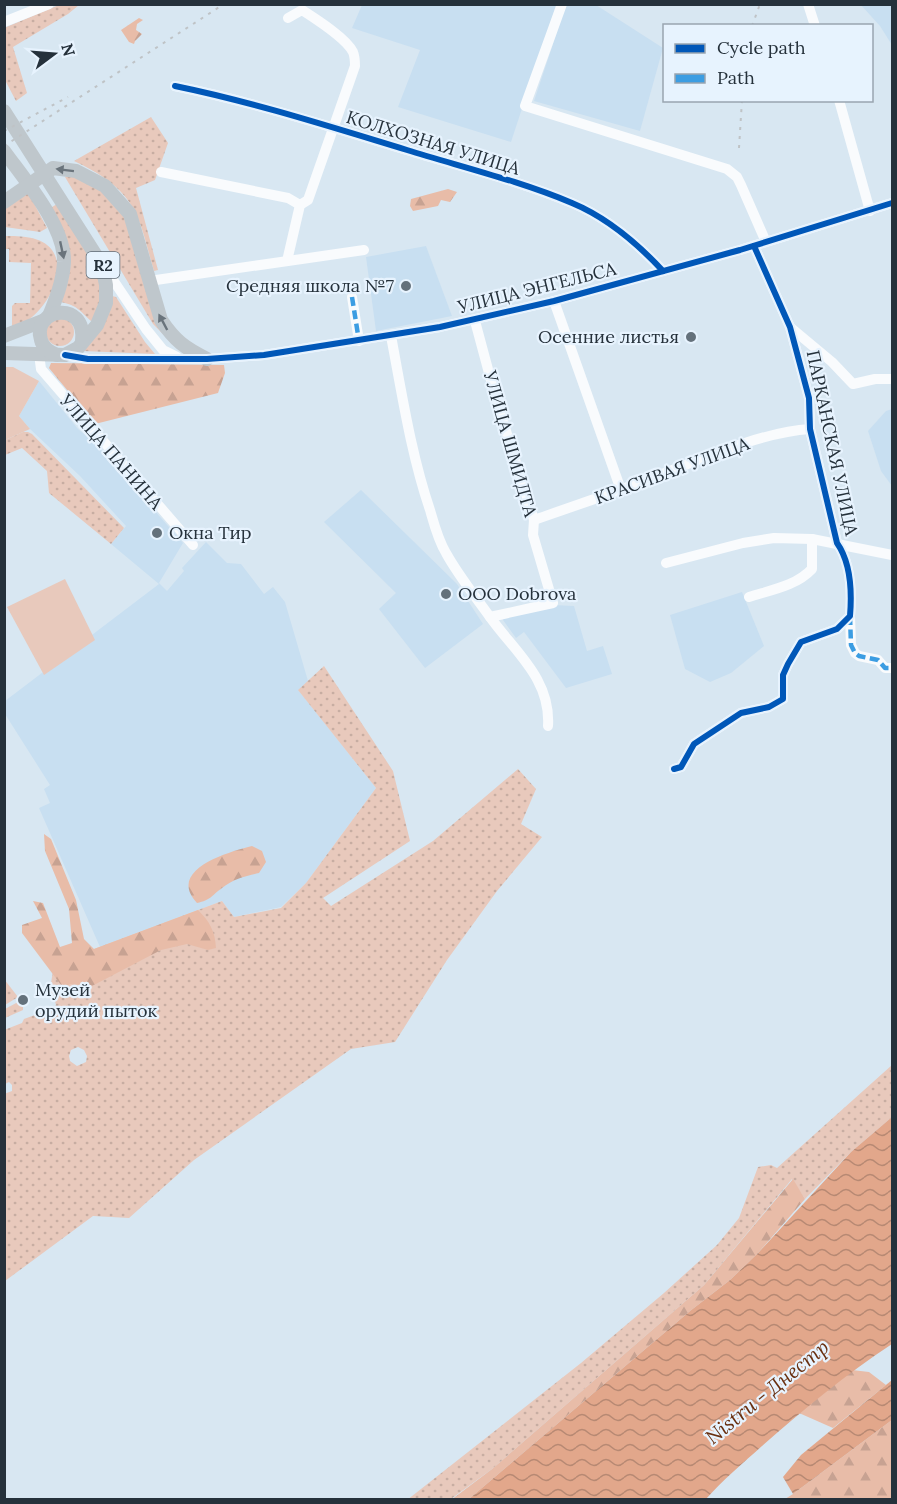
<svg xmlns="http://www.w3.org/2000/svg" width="897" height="1504" viewBox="0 0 897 1504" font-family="Lora,serif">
	<defs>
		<pattern id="grass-dots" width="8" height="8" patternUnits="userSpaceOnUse" patternTransform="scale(1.5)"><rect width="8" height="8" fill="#e8c9bc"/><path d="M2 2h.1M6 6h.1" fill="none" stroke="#c7ada2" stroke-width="1.8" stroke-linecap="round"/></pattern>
		<pattern id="forest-firs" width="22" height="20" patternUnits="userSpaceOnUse" patternTransform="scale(1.5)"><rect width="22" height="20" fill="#e8bca8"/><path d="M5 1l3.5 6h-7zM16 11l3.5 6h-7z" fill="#c7a292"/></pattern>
		<pattern id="water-waves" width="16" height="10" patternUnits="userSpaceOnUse" patternTransform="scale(1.5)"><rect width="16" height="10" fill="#e2a78b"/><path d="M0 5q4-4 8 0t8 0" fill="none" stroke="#b78973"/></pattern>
	</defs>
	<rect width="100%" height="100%" fill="#d8e7f2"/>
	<g fill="#c8dff1">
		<path d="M 362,5 L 556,5 L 511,142 L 398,107 L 420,50 L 352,28 Z"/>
		<path d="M 566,5 L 596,5 L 663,48 L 640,131 L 534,101 Z"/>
		<path d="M 861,5 L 892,5 L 892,45 L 880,26 Z"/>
		<path d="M 426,246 L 452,316 L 376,331 L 366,257 Z"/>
		<path d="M 39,381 L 78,429 L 95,443 L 183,543 L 159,583 L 167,591 L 184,571 L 182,568 L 206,542 L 227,563 L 241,564 L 264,594 L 273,587 L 285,602 L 308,681 L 299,691 L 376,788 L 306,883 L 281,907 L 234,917 L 222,901 L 100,947 L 39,808 L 50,803 L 44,789 L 50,785 L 5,714 L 5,701 L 159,584 L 111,544 L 126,526 L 80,476 L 30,429 L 19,416 Z"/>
		<path d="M 892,409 L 892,486 L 881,471 L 868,431 L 886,411 Z"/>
		<path d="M 361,490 L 457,584 L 483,624 L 425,668 L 379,609 L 396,593 L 324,522 Z"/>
		<path d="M 742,592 L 764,646 L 731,673 L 710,682 L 685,669 L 670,615 Z"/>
		<path d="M 553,605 L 574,606 L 587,651 L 603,646 L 612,674 L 566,688 L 524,632 L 516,638 L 503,620 L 503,616 Z"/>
	</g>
	<g fill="url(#grass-dots)" fill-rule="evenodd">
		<path d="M 59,5 L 79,5 L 68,14 L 13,47 L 27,93 L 16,101 L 5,80 L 4,28 Z"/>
		<path d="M 151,117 L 168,143 L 155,180 L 136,188 L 158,270 L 154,271 C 148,252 144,230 135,212 C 123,187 99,173 74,161 Z"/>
		<path d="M 68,176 L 75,176 L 101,190 L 124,217 L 173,344 L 153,324 L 65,177 Z"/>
		<path d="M 28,192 L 47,228 L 40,232 L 5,227 L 5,207 Z"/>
		<path d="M 57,204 L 99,265 L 100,308 L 93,320 L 91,321 C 79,310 78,306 61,302 C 77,261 72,245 49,209 Z"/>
		<path d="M 5,236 C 20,236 42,236 52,250 C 67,271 49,303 32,317 C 26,322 19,325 12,328 L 12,306 L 15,303 L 30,303 L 31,263 L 9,262 L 9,249 L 5,249 Z"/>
		<path d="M 112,296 L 116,297 L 145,342 L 155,354 L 83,351 Z"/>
		<circle cx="60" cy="332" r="14"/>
		<path d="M 23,432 L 28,432 L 32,434 L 124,528 L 111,544 L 49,493 L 47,471 L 22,448 L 5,455 L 5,440 Z"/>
		<path d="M 324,666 L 393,771 L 410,841 L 323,898 L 331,906 L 433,841 L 518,769 L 536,789 L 521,824 L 542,837 L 497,891 L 447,960 L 395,1042 L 351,1049 L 194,1160 L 129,1218 L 93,1216 L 5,1281 L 4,1094 L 12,1091 L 12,1085 L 9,1082 L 5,1084 L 4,1030 L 22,1023 L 24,1019 L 54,1008 L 56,1005 L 55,1001 L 49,996 L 54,964 L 222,901 L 234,917 L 281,908 L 306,883 L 376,788 L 298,690 ZM 78,1047 L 84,1050 L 87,1056 L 86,1062 L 77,1066 L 70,1061 L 69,1056 L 71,1050 Z"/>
		<path d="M 4,979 L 18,997 L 5,1005 L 4,1005 Z"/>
		<path d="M 18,1002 L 19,1005 L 23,1007 L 23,1010 L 5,1018 L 5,1009 Z"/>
		<path d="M 892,1065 L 892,1117 L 851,1152 L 805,1199 L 792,1179 L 704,1285 L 492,1469 L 451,1499 L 407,1500 L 581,1363 L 664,1293 L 717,1245 L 739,1218 L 758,1167 L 771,1165 L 777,1168 Z"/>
	</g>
	<g fill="url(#forest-firs)">
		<path d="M 139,18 L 143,20 L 137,24 L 136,30 L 142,34 L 135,41 L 134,44 L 129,42 L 121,30 Z"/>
		<path d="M 448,189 L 457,192 L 450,202 L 441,200 L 438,206 L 413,211 L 410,206 L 411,199 Z"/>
		<path d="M 51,363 L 224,365 L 225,373 L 218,393 L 95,424 L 49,368 Z"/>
		<path d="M 44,834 L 51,839 L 76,900 L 84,939 L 94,949 L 198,910 C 210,922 215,931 216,948 L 208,950 L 187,944 L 161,950 L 92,986 L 70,984 L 64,989 L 22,933 L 22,925 L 42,918 L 33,901 L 43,903 L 60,947 L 72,943 L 69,909 L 45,851 Z"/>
		<path d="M 252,846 L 262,851 L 266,862 L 259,873 C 246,876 233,879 222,888 C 211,896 211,900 197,903 C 166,870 228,852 252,846 Z"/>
		<path d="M 793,1179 L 805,1199 L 758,1253 L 730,1280 L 690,1311 L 469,1499 L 451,1500 L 492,1469 L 704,1285 Z"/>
		<path d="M 852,1370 L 869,1372 L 886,1385 L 833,1428 L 799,1413 Z"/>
		<path d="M 892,1420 L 892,1499 L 785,1499 L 793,1494 Z"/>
	</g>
	<g fill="#e8c9bc">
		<path d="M 5,367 L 13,367 L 39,381 L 19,416 L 30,429 L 5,440 Z"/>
		<path d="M 65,579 L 95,640 L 44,675 L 7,607 Z"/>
	</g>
	<g fill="url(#water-waves)">
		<path d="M 892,1117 L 892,1344 C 846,1374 804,1409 762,1446 C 743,1463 723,1480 706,1499 L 469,1499 L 690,1311 L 730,1280 L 758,1253 L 851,1152 Z"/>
		<path d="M 892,1380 L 892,1420 L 793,1494 L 783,1477 L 801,1455 Z"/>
	</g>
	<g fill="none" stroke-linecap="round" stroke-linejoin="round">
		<g stroke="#f9fbfd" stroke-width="10">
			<path d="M 562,4 L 525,106 L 727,169 L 737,177 L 741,185 L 766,242"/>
			<path d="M 808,4 L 815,26"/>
			<path d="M 4,22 L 49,4"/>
			<path d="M 175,86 C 253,102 331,127 407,150 C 462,167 520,181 572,203 C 608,218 637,243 663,271"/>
			<path d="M 839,100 L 870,211"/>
			<path d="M 161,172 L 288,198 L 300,205"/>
			<path d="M 287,261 L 300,205 L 308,200 L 355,66 C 355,62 355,57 353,52 C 346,38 316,19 302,10 L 288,18"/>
			<path d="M 105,268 L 146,329 L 163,350 L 177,357"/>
			<path d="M 149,281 L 364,250"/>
			<path d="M 352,297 L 359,341"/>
			<path d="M 554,301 L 621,490"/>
			<path d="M 475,321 L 496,399 L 534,520 L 533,535 L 553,603 L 490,617"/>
			<path d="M 790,327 L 832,362 L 853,384 L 875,379 L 892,379"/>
			<path d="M 391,336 C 402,394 411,454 430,510 C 434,524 438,540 446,553 C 458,575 475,596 490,617 C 515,652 551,679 548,726"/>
			<path d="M 39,354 L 41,369 L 193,545"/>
			<path d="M 65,355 L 88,359 L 207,359 L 264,355 L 440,327 L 554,301 L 740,250 L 892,203"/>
			<path d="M 534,520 C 574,506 613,493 652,478 C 699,460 761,432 810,429"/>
			<path d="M 666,563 L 743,543 L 774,538 L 812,539 L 892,555"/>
			<path d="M 749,597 C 771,590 796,586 812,569 L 812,539"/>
			<path d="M 850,616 L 851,645 L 855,653 L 859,656 L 878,660 L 885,668 L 892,668"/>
			<path d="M 674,769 L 681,767 L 694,744 L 741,713 L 769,707 L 783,699 L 783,675 L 788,664 L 801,642 L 837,629 L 850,616 C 852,592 851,563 837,543 L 810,429 L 809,398 L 790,327 L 754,246"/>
		</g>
		<g stroke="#bfc7cc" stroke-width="14">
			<path d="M 4,111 L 102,265 L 106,285 L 106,303 L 97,325 L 78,348 L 65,355 L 4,353"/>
			<path d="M 4,151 C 24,179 65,226 64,262 C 63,281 56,299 49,316"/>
			<path d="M 4,202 L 53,168 L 76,171 L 105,186 L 130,214 L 161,320 C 175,341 185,348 207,359"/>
			<path d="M 4,336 L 45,320"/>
			<path d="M 57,355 C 49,352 43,348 41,340 C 31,308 87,299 82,341"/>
		</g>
		<g stroke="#bfc3c6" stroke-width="2" stroke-dasharray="3 6" stroke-linecap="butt">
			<path d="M 752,26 L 760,4"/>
			<path d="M 4,131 L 68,97"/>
			<path d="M 4,146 L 224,4"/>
			<path d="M 739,148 L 742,100"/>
		</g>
		<g stroke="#3c9de2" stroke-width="4.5" stroke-dasharray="9 4.5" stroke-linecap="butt">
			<path d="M 352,297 L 359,341"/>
			<path d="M 850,616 L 851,645 L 855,653 L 859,656 L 878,660 L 885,668 L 892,668"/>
		</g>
		<defs>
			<g id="cycleway">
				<path d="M 175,86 C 253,102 331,127 407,150 C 462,167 520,181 572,203 C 608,218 637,243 663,271"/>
				<path d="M 65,355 L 88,359 L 207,359 L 264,355 L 440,327 L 554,301 L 740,250 L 892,203"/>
				<path d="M 674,769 L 681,767 L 694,744 L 741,713 L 769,707 L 783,699 L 783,675 L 788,664 L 801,642 L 837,629 L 850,616 C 852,592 851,563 837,543 L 810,429 L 809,398 L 790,327 L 754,246"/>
			</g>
		</defs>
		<use href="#cycleway" stroke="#e7f3fe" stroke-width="10"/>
		<use href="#cycleway" stroke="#0057b8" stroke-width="6"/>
	</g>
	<defs><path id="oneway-solid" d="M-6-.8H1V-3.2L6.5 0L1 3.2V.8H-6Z" transform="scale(1.5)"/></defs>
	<g fill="#6a747c">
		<use href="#oneway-solid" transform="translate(65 170) rotate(-173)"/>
		<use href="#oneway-solid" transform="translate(62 250) rotate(78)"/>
		<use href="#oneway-solid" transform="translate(163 322) rotate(-118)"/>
	</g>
	<g fill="#64717b" stroke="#e7f3fe" stroke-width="2">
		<circle cx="406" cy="286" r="6"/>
		<circle cx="691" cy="337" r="6"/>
		<circle cx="157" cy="533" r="6"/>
		<circle cx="446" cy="594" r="6"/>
		<circle cx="23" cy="1000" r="6"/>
	</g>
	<g text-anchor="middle" stroke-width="4.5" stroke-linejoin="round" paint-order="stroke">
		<rect fill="#e7f3fe" stroke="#5f6b76" stroke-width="1.5" x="86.5" y="252" width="33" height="26" rx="4.5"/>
		<g font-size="16" font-weight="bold" fill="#25313b">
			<text x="103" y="271">R2</text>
		</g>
		<g font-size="18" fill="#25313b" stroke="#e7f3fe">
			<text transform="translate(433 143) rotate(17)" y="6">КОЛХОЗНАЯ УЛИЦА</text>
			<text transform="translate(537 288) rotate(-14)" y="6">УЛИЦА ЭНГЕЛЬСА</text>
			<text transform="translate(832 443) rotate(78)" y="6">ПАРКАНСКАЯ УЛИЦА</text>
			<text transform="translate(510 444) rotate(74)" y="6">УЛИЦА ШМИДТА</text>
			<text transform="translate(111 452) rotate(49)" y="6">УЛИЦА ПАНИНА</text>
			<text transform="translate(672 471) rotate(-20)" y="6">КРАСИВАЯ УЛИЦА</text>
		</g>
		<g font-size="18" fill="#25313b" stroke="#e7f3fe" text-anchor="start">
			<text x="394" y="292" text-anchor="end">Средняя школа №7</text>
			<text x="679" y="343" text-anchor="end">Осенние листья</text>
			<text x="169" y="539">Окна Тир</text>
			<text x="458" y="600">OOO Dobrova</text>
			<text x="35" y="996">Музей<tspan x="35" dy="21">орудий пыток</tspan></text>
		</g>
		<g font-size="20" font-style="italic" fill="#692f0f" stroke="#e7f3fe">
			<text transform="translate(767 1392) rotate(-39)" y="7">Nistru - Днестр</text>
		</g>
	</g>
	<rect width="897" height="1504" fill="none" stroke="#25313b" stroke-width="12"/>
	<rect x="663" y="24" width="210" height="78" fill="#e7f3fe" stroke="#99a5b0" stroke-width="1.5"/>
	<rect x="675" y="44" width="30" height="9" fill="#0057b8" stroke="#99a5b0" stroke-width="1.5"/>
	<text x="717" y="54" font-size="18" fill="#25313b">Cycle path</text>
	<rect x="675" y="74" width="30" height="9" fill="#3c9de2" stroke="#99a5b0" stroke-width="1.5"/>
	<text x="717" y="84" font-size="18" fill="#25313b">Path</text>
	<g transform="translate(54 54) rotate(74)" stroke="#e7f3fe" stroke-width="4.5" paint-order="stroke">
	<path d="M0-4.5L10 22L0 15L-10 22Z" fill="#25313b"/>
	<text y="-9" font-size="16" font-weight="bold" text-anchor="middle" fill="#25313b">N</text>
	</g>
</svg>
